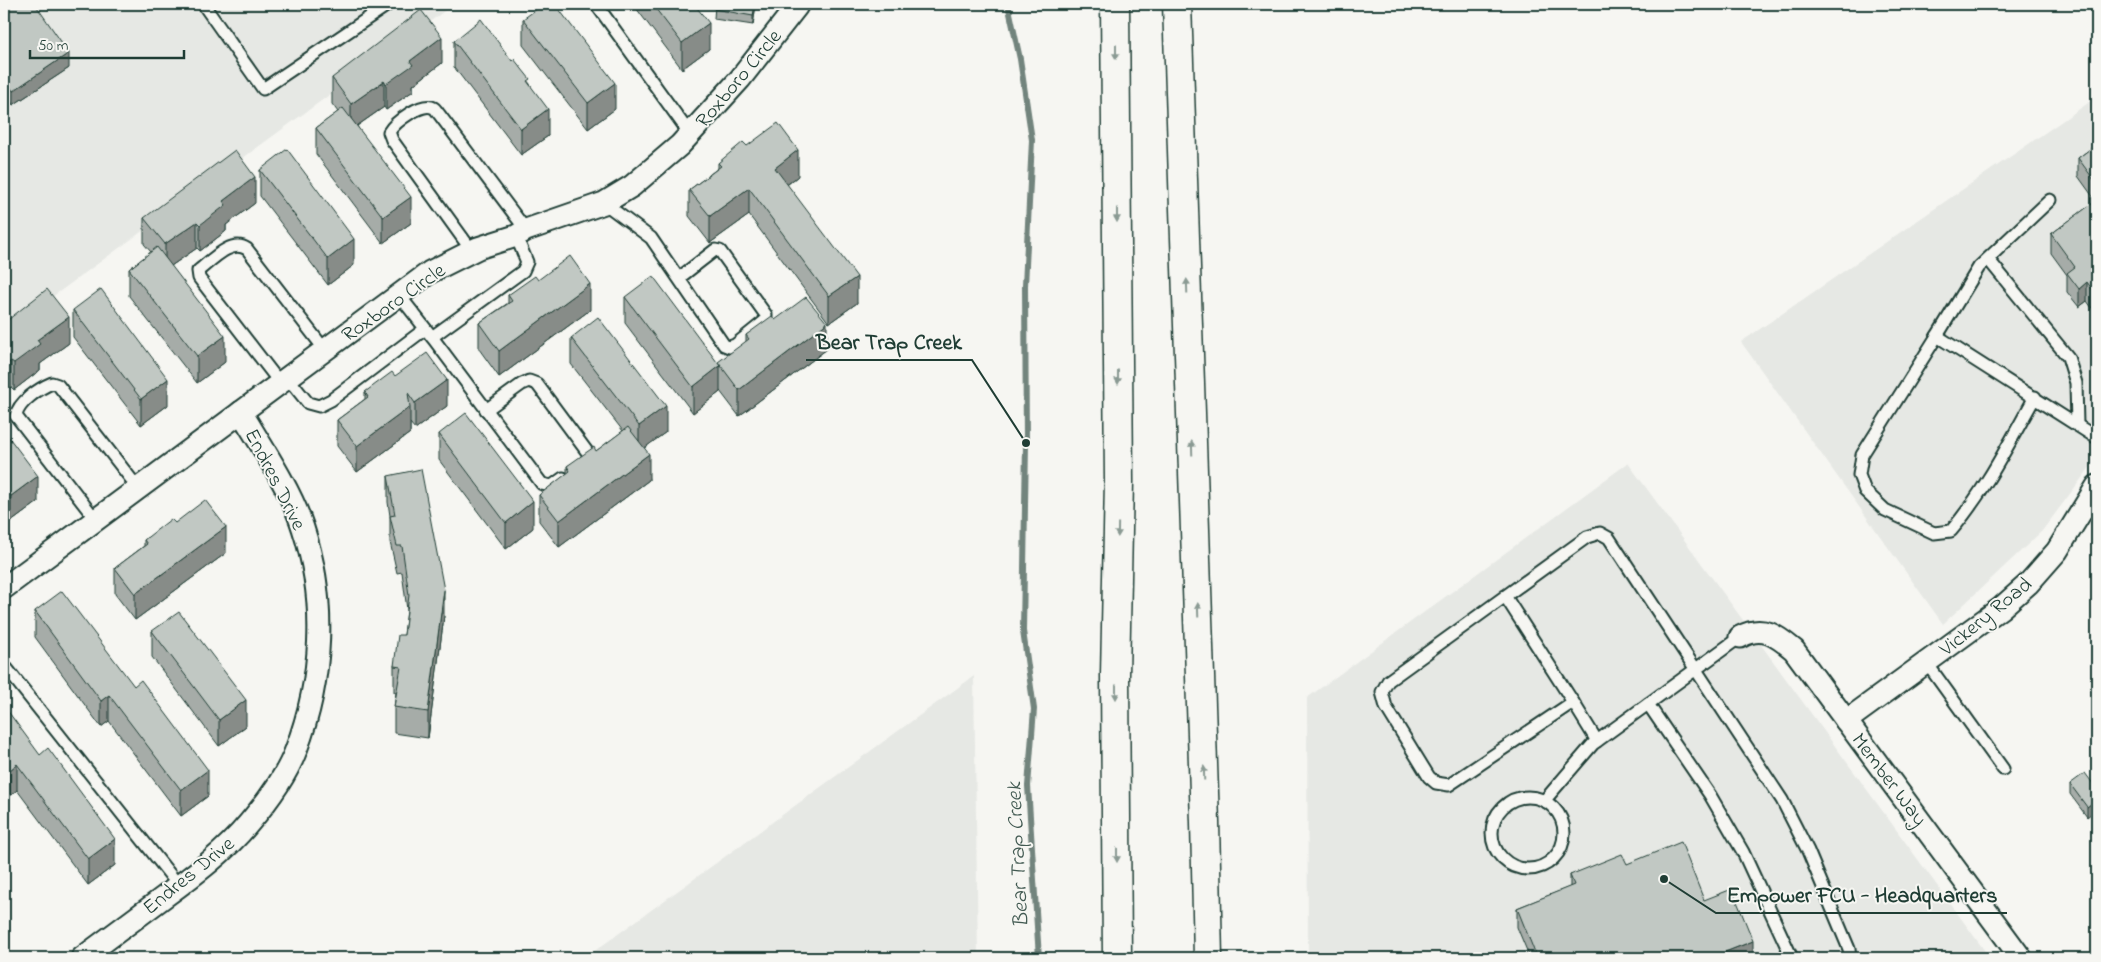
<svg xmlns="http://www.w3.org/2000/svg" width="2101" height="962" viewBox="0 0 2101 962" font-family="'Indie Flower',sans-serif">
	<rect width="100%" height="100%" fill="#f6f6f2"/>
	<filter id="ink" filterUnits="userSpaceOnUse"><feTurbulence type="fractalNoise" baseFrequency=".02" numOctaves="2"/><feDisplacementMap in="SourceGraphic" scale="10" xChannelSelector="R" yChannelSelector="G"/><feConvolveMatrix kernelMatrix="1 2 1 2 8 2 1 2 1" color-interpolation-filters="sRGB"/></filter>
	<g filter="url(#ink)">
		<g fill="#e6e8e4">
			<path d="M 4,4 L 454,4 L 4,332 Z"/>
			<path d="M 2097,97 L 2097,458 L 2042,531 L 1943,624 L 1741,342 Z"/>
			<path d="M 1628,463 L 1990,958 L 1308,958 L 1307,698 Z"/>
			<path d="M 974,676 L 978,958 L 585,958 Z"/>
		</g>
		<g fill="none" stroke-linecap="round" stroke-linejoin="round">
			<path stroke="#72847d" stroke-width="6" d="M 1008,4 L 1020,59 L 1032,140 L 1025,286 L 1026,443 L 1023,631 L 1034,709 L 1028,786 L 1039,958"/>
			<defs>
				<g id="service">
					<path d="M 203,4 L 263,89 L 389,4"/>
					<path d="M 596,4 L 690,134"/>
					<path d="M 604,203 L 651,238 L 724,345 L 729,347 L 735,345 L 766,320 L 766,315 L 720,251 L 715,250 L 679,278"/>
					<path d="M 472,251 L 392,140 L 389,132 C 395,122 422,101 434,108 C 436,109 437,112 439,114 L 526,230"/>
					<path d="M 1988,259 L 2068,357 L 2076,383 L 2077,425"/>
					<path d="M 399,295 L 432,337 L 523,271 L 527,262 L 516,236"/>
					<path d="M 1937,336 L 1979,267 L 2050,200"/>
					<path d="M 432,337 L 542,484 L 552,486 L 563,478"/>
					<path d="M 287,377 L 308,403 L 319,406 L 331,400 L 425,329"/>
					<path d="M 280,383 L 199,278 L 198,271 C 211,261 231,238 247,249 L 325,350"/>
					<path d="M 2035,397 C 2009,443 1985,491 1951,531 L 1934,533 L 1885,510 L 1865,491 L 1859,475 L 1862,455 L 1937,336 L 2097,438"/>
					<path d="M 486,410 L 522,384 L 529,381 L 537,384 L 588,453 L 588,461 L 583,464"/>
					<path d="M 96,520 L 16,416 C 18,402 40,388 52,383 L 58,385 L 138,488"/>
					<path d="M 1505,596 L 1573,702 L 1449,785 L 1436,783 L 1429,777 L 1386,707 L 1382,692 L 1388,681 C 1454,633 1521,585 1587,537 L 1600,533 L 1609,538 L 1782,800 L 1808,851 L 1849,949 L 1850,958"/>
					<path d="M 1926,662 L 2003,769"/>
					<path d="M 4,665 L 179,886"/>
					<path d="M 1573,702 L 1597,741"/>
					<path d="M 1648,704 L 1710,795 L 1743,852 L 1792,958"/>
					<circle cx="1528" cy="833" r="36"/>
					<path d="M 1544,801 L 1593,744 L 1740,637"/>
				</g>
				<g id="minor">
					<path d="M 4,588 L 430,272 L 478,248 L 516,236 L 526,230 L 604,203 L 632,186 L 680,145 L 740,79 L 797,6"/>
					<path d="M 1740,637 C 1763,624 1777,636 1794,650 L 2021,958"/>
					<path d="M 1846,721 L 2001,608 L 2028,584 L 2057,551 L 2097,486"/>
					<path d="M 82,958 C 109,938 136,918 164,897 C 194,875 225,852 249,823 C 267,802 286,777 296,750 C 323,679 327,601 303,528 C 291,490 262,447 241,412"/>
				</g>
				<g id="motorway">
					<path d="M 1115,4 L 1119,481 L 1115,675 L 1117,958"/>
					<path d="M 1177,4 L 1205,822 L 1208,958"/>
				</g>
			</defs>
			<use href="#service" stroke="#1f3d34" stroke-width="15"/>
			<use href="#minor" stroke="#1f3d34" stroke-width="25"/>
			<use href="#motorway" stroke="#1f3d34" stroke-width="31"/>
			<use href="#service" stroke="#f6f6f2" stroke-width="11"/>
			<use href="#minor" stroke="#f6f6f2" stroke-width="21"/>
			<use href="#motorway" stroke="#f6f6f2" stroke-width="28"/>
		</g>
		<g fill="#a6aca8" stroke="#1f3d34">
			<path d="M 4,4 L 69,68 L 13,105 L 4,92 Z"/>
			<path d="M 633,4 L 694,4 L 709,49 L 682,69 Z"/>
			<path d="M 715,4 L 756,4 L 753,25 L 714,19 Z"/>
			<path d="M 523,19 L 615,109 L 588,129 L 523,45 Z"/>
			<path d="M 454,41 L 512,61 L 530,84 L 548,136 L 521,155 L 454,67 Z"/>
			<path d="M 442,63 L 413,85 L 413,91 L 386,110 L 384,107 L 357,126 L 411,223 L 383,243 L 316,154 L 316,128 L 338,112 L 332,104 L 332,78 Z"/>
			<path d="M 2097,144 L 2097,315 L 2087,301 L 2079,307 L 2067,292 L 2067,275 L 2051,253 L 2051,234 L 2096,201 L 2078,176 L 2078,158 Z"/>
			<path d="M 747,146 L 798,176 L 787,185 L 857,303 L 829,323 L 749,215 L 710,243 L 689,216 L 689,190 L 718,168 L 718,163 Z"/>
			<path d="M 260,170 L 354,265 L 328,285 L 260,196 Z"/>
			<path d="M 255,203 L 226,225 L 226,231 L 200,251 L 197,248 L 171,266 L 225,362 L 197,383 L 129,296 L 129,269 L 151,252 L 144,244 L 144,218 Z"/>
			<path d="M 538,280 L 590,310 L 499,377 L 479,349 L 479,323 L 508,303 L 508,295 Z"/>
			<path d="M 625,297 L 718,364 L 746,342 L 746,335 L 775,320 L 827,349 L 739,416 L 720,391 L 720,392 L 693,413 L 625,323 Z"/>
			<path d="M 73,310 L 168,405 L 141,425 L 73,337 Z"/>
			<path d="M 4,323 L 69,343 L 40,364 L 40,370 L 14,390 L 11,387 L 4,392 Z"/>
			<path d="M 571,338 L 666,432 L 644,448 L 649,480 L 559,547 L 539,521 L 539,495 L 567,474 L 567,466 L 596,451 L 623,431 L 571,364 Z"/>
			<path d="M 395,376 L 447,406 L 415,429 L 410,423 L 410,433 L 357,472 L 337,446 L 337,420 L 365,399 L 365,392 Z"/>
			<path d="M 4,431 L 38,502 L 11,522 L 4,512 Z"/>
			<path d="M 439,434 L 533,528 L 506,549 L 439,460 Z"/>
			<path d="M 388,476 L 444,616 L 428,738 L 394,733 L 394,707 L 396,692 L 394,692 L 394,666 L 404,635 L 407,610 L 402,572 L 397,573 L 390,542 L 390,516 L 388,502 Z"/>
			<path d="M 175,523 L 226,553 L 135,620 L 115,594 L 115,568 L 144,546 L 144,540 Z"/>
			<path d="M 35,611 L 134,686 L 208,796 L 181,816 L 109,721 L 101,727 L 35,637 Z"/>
			<path d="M 152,631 L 246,726 L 219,746 L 152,657 Z"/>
			<path d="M 4,706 L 115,865 L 88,885 L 17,790 L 10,796 L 4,788 Z"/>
			<path d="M 2070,784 L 2097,789 L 2087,817 L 2070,794 Z"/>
			<path d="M 1627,864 L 1704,900 L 1753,958 L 1530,958 L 1517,927 L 1517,908 L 1570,887 L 1570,875 Z"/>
		</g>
		<g fill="#878c88" stroke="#1f3d34">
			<path d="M 755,4 L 756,4 L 753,25 L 753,16 Z"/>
			<path d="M 709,23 L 709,49 L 682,69 L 682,43 Z"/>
			<path d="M 442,37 L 442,63 L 413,85 L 413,91 L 386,110 L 386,84 L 410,61 Z"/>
			<path d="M 69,53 L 69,68 L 13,105 L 13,91 Z"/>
			<path d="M 384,81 L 384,107 L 351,130 L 351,104 Z"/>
			<path d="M 615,83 L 615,109 L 588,129 L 588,103 Z"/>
			<path d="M 548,109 L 548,136 L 521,155 L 521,129 Z"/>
			<path d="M 798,150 L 798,176 L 775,194 L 775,168 Z"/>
			<path d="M 255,177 L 255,203 L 226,225 L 226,231 L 200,251 L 200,225 L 223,201 Z"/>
			<path d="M 749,188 L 749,215 L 710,243 L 710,216 Z"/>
			<path d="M 411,197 L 411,223 L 383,243 L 383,217 Z"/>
			<path d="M 197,222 L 197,248 L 165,270 L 165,244 Z"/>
			<path d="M 354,239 L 354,265 L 328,285 L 328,259 Z"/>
			<path d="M 857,277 L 857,303 L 829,323 L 829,296 Z"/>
			<path d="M 2087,282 L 2087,301 L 2079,307 L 2079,289 Z"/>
			<path d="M 590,284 L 590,310 L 499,377 L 499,351 Z"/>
			<path d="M 69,317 L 69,343 L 40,364 L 40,370 L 14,390 L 14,363 L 37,340 Z"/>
			<path d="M 827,323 L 827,349 L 739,416 L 739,390 Z"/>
			<path d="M 225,336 L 225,362 L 197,383 L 197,356 Z"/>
			<path d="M 11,361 L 11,387 L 4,392 L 4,366 Z"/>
			<path d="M 720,366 L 720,392 L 693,413 L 693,387 Z"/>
			<path d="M 168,379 L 168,405 L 141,425 L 141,399 Z"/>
			<path d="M 447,380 L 447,406 L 415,429 L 415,403 Z"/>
			<path d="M 666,406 L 666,432 L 639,452 L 639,426 Z"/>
			<path d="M 410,407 L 410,433 L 357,472 L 357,446 Z"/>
			<path d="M 649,454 L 649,480 L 559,547 L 559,521 Z"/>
			<path d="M 38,476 L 38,502 L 11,522 L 11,496 Z"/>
			<path d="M 533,501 L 533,528 L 506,549 L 506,523 Z"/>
			<path d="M 226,527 L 226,553 L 135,620 L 135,594 Z"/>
			<path d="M 444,590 L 444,616 L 428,738 L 428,712 Z"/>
			<path d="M 109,695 L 109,721 L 101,727 L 101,701 Z"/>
			<path d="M 246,700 L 246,726 L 219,746 L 219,720 Z"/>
			<path d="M 17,764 L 17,790 L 10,796 L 10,770 Z"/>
			<path d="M 208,770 L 208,796 L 181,816 L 181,790 Z"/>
			<path d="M 2097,799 L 2097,809 L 2087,817 L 2087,807 Z"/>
			<path d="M 115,839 L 115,865 L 88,885 L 88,859 Z"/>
			<path d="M 1753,941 L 1753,958 L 1725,958 L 1725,952 Z"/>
		</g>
		<g fill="#c1c8c3" stroke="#1f3d34">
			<path d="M 4,4 L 35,4 L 69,53 L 13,91 L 4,78 Z"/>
			<path d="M 544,4 L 555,4 L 615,83 L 588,103 L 523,19 Z"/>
			<path d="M 652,4 L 694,4 L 709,23 L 682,43 Z"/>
			<path d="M 715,4 L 755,4 L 753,16 L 714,9 Z"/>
			<path d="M 421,10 L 442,37 L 410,61 L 413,65 L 386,84 L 384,81 L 351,104 L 332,78 Z"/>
			<path d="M 481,19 L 512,61 L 514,59 L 530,79 L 527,81 L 548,109 L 521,129 L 454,41 Z"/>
			<path d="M 343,108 L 411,197 L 383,217 L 316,128 Z"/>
			<path d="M 778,123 L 798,150 L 775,168 L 857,277 L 829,296 L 749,188 L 710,216 L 689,190 L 721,166 L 718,163 L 743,142 L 747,146 Z"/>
			<path d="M 2097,144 L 2097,184 L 2078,158 Z"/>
			<path d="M 287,149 L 354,239 L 328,259 L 260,170 Z"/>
			<path d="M 235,150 L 255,177 L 223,201 L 226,205 L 200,225 L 197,222 L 165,244 L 144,218 Z"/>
			<path d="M 2097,200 L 2097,296 L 2087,282 L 2079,289 L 2067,273 L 2075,267 L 2051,234 Z"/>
			<path d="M 157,247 L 225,336 L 197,356 L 129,269 Z"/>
			<path d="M 570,256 L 590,284 L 499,351 L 479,323 L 512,301 L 508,295 L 535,276 L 538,280 Z"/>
			<path d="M 653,276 L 720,366 L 693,387 L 625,297 Z"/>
			<path d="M 47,289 L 69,317 L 37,340 L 40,344 L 14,363 L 11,361 L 4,366 L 4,323 Z"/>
			<path d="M 101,289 L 168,379 L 141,399 L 73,310 Z"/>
			<path d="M 806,297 L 827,323 L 739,390 L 718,362 L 749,339 L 746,335 L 772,316 L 775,320 Z"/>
			<path d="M 598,317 L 666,406 L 639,426 L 571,338 Z"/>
			<path d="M 427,353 L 447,380 L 415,403 L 408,393 L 410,407 L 357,446 L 337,420 L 368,397 L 365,392 L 392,372 L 395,376 Z"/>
			<path d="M 466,413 L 533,501 L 506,523 L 439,434 Z"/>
			<path d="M 628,427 L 649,454 L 559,521 L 539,495 L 570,471 L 567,466 L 594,447 L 596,451 Z"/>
			<path d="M 4,431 L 38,476 L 11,496 L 4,486 Z"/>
			<path d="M 421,469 L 444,590 L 428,712 L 394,707 L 401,667 L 394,666 L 398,635 L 404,635 L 409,595 L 402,546 L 397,546 L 390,516 L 395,515 L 388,476 Z"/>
			<path d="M 205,500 L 226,527 L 135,594 L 115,568 L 147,544 L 144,540 L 171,519 L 175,523 Z"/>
			<path d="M 62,591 L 134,686 L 141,680 L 208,770 L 181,790 L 109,695 L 101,701 L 35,611 Z"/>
			<path d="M 179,612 L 246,700 L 219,720 L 152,631 Z"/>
			<path d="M 4,706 L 40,755 L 48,748 L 115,839 L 88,859 L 17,764 L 10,770 L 4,762 Z"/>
			<path d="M 2085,773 L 2097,789 L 2097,799 L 2087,807 L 2070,784 Z"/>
			<path d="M 1681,842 L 1704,900 L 1732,889 L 1753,941 L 1725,952 L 1728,958 L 1537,958 L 1517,908 L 1574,885 L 1570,875 L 1622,854 L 1627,864 Z"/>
		</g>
		<defs><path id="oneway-solid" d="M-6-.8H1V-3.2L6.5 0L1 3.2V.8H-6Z" transform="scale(1.25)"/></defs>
		<g fill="#8a9a93">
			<use href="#oneway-solid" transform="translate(1116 52) rotate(90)"/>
			<use href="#oneway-solid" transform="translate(1117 215) rotate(90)"/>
			<use href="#oneway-solid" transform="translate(1187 286) rotate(-92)"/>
			<use href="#oneway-solid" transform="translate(1118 377) rotate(90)"/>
			<use href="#oneway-solid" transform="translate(1192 448) rotate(-92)"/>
			<use href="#oneway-solid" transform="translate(1118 530) rotate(91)"/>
			<use href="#oneway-solid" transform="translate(1198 610) rotate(-92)"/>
			<use href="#oneway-solid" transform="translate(1116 692) rotate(90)"/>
			<use href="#oneway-solid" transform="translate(1204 773) rotate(-92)"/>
			<use href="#oneway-solid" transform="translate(1117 855) rotate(90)"/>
		</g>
	</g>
	<g text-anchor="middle" stroke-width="4" stroke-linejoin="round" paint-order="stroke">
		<g font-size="21" fill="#1f3d34" stroke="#f6f6f2">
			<text transform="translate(738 78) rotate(-50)" y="7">Roxboro Circle</text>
			<text transform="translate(393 302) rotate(-35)" y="7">Roxboro Circle</text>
			<text transform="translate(276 479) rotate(63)" y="7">Endres Drive</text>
			<text transform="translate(1985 616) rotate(-39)" y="7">Vickery Road</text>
			<text transform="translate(1890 779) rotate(53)" y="7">Member Way</text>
			<text transform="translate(188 875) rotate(-39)" y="7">Endres Drive</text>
		</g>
		<g font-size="22" font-style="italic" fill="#425a52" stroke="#f6f6f2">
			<text transform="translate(1016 855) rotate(-93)" y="8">Bear Trap Creek</text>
		</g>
	</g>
	<path fill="none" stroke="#1f3d34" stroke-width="2" d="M1026 443L972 360H806M1664 879L1716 913H2007"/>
	<g fill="#1f3d34" stroke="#f6f6f2" stroke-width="2">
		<circle cx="1026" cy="443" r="5"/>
		<circle cx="1664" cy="879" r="5"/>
	</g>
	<g font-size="22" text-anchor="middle" font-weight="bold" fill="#1f3d34" stroke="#f6f6f2" stroke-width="4" stroke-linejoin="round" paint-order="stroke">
		<text x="889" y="349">Bear Trap Creek</text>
		<text x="1862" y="902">Empower FCU - Headquarters</text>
	</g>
	<rect width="2101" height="962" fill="none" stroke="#f6f6f2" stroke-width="20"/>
	<rect x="10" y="10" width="2081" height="942" fill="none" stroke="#1f3d34" stroke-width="2" filter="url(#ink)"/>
	<path d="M30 50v8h154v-8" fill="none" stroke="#1f3d34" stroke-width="2.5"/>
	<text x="38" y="50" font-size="15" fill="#1f3d34" stroke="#f6f6f2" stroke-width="4" paint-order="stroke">50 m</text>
</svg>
